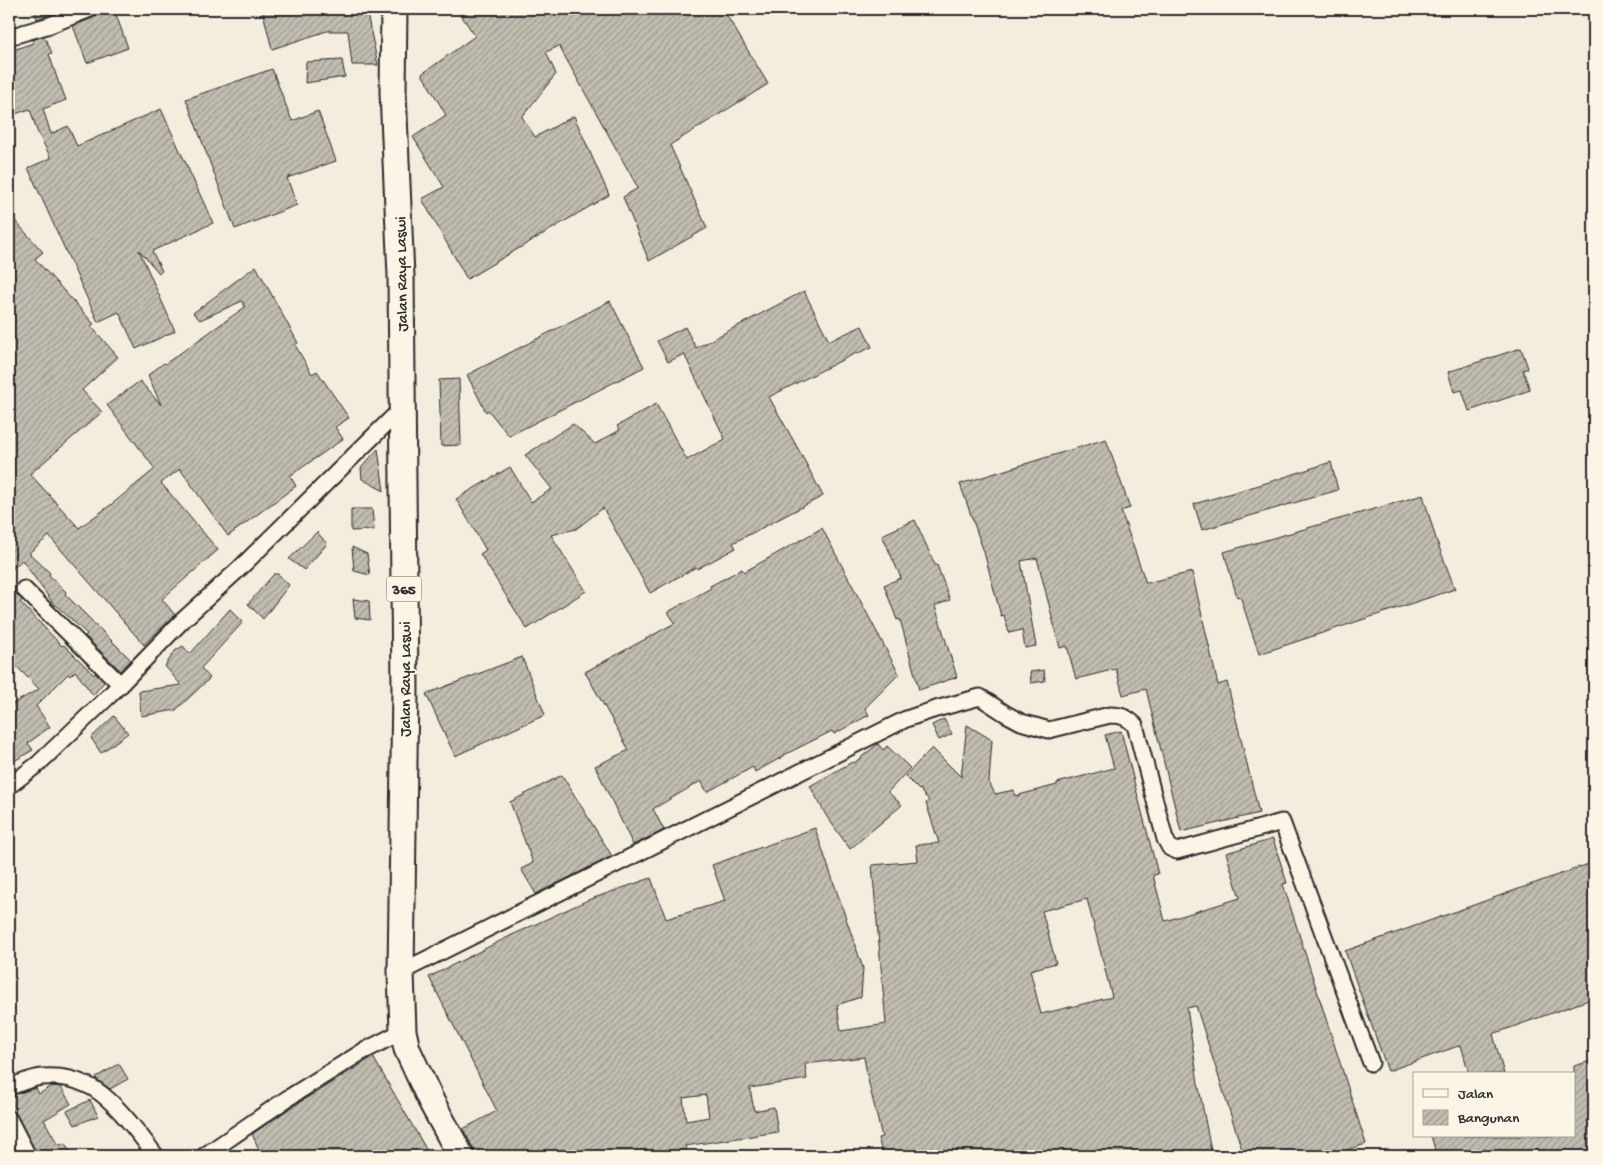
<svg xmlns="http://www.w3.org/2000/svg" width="1603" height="1165" viewBox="0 0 1603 1165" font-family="'Gochi Hand',sans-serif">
	<defs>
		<pattern id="building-hatch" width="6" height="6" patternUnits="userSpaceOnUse" patternTransform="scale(1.25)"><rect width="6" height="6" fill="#c2bdb1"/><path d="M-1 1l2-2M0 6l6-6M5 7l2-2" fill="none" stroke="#9e9a90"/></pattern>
	</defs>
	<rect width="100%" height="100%" fill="#f4edde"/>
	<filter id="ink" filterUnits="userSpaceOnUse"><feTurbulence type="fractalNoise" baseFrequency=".02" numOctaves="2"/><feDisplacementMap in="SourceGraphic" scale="10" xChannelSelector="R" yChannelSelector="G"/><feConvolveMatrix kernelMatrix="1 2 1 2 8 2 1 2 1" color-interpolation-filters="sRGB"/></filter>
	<g filter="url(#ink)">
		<g fill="url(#building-hatch)" stroke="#2b2b2b" fill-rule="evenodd">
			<path d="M 34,9 L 65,9 L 37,19 Z"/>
			<path d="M 105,9 L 114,9 L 128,48 L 87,63 L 73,26 L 93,18 L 99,11 Z"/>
			<path d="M 262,9 L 366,9 L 378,65 L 352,65 L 348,31 L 327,31 L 272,49 Z"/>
			<path d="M 457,9 L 723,9 L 768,84 L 670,145 L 707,228 L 649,261 L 623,197 L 638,188 L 559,46 L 546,52 L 556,74 L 522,117 L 535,137 L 574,116 L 609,195 L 467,279 L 422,199 L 444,187 L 413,137 L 446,115 L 422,74 L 475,36 Z"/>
			<path d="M 44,36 L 52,53 L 49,54 L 59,84 L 60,84 L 66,100 L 43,109 L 51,134 L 68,126 L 77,146 L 161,109 L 213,223 L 152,251 L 162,271 L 159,273 L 139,250 L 175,331 L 136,349 L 119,312 L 98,322 L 28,168 L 51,158 L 37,131 L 30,109 L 9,116 L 9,66 L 14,65 L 9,53 L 10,51 L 33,43 L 32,40 Z"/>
			<path d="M 342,60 L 345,77 L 305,83 L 306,62 Z"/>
			<path d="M 272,69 L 292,121 L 318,111 L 336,161 L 287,178 L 297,205 L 235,229 L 186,99 Z"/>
			<path d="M 9,214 L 43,252 L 35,259 L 94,324 L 91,326 L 118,357 L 82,390 L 102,412 L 30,474 L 79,528 L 112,504 L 155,469 L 107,405 L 140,381 L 161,405 L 148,375 L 164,363 L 165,364 L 245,307 L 242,301 L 200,320 L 193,313 L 256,266 L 298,343 L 295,345 L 312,374 L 317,371 L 349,418 L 335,427 L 343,439 L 290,476 L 296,486 L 228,536 L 180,469 L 161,483 L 218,550 L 162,599 L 175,615 L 144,645 L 49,536 L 29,553 L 50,573 L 49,575 L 66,592 L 65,594 L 131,660 L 121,671 L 85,636 L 87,634 L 56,605 L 55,606 L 22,560 L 9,572 Z"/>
			<path d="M 804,291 L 829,341 L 862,326 L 872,347 L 856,354 L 856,353 L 769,397 L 801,454 L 823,496 L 733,543 L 736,548 L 697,569 L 696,567 L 650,593 L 603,508 L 576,529 L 551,535 L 586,591 L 527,629 L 480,554 L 486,550 L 456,499 L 510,467 L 531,502 L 552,489 L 525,455 L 573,424 L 595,444 L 620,430 L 617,426 L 656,404 L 687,460 L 725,439 L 684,354 L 668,362 L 657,341 L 685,327 L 696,348 Z"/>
			<path d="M 610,301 L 644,367 L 509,436 L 488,410 L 486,412 L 467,375 Z"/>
			<path d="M 1521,348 L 1528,368 L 1523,370 L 1530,390 L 1469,411 L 1462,390 L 1454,392 L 1448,372 Z"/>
			<path d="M 459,379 L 461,445 L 441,446 L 439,380 Z"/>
			<path d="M 1106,439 L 1130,508 L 1121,511 L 1146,583 L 1192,572 L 1218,685 L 1227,682 L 1259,813 L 1181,832 L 1146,689 L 1123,695 L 1116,669 L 1076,679 L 1067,646 L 1060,648 L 1037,558 L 1021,561 L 1036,646 L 1025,648 L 1022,630 L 1009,633 L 1004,615 L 1001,616 L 984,552 L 960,484 Z"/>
			<path d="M 378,449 L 384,491 L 362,479 L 361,468 Z"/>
			<path d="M 1331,462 L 1338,490 L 1202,530 L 1194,504 L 1266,483 Z"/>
			<path d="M 1423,495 L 1436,539 L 1455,589 L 1259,654 L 1240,596 L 1237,597 L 1224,552 Z"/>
			<path d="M 351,509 L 372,509 L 374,530 L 351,531 Z"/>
			<path d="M 915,520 L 935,565 L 937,565 L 950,600 L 935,606 L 957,677 L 919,690 L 900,619 L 897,620 L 884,585 L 901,578 L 882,535 Z"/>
			<path d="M 822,528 L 899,674 L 865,708 L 869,715 L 834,734 L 832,731 L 784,755 L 784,756 L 755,772 L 753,767 L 707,792 L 701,781 L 653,809 L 664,830 L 633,845 L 595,766 L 629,750 L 585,672 L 675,623 L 668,612 L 711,588 L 710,586 L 742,569 L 744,572 Z"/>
			<path d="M 317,532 L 327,544 L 304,570 L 289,559 Z"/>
			<path d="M 352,547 L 367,554 L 370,575 L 354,571 Z"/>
			<path d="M 274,574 L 278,574 L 289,585 L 263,619 L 248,604 Z"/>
			<path d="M 9,589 L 16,593 L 22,600 L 20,602 L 62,646 L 64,645 L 94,675 L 95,673 L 104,682 L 93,695 L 75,671 L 70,676 L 68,674 L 36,706 L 50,727 L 28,743 L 33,750 L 9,764 L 9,706 L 39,689 L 9,659 Z"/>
			<path d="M 353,599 L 369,601 L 370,620 L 355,618 Z"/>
			<path d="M 230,609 L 243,622 L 201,668 L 210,678 L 176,710 L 141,716 L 139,691 L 181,685 L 165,666 L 175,651 L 183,646 L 190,654 Z"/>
			<path d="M 522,657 L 545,715 L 455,756 L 426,694 Z"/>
			<path d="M 1044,670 L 1045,681 L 1031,683 L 1030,672 Z"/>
			<path d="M 114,716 L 128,733 L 101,753 L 91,738 Z"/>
			<path d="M 944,719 L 952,734 L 939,740 L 932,725 Z"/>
			<path d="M 967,725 L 992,740 L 989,782 L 995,794 L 1014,790 L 1015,796 L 1057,785 L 1057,783 L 1114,768 L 1105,735 L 1121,731 L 1158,874 L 1153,875 L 1165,921 L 1240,898 L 1226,853 L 1273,839 L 1287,883 L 1283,884 L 1366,1144 L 1327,1156 L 1244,1156 L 1196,1006 L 1187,1008 L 1198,1083 L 1212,1156 L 883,1156 L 878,1138 L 882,1137 L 868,1080 L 864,1057 L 805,1064 L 807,1079 L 750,1088 L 754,1111 L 774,1107 L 778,1132 L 685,1146 L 687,1149 L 672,1156 L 477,1156 L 463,1129 L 497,1111 L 429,977 L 512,935 L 588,900 L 651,878 L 666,919 L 725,901 L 712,865 L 815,828 L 863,968 L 861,997 L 837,1005 L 841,1031 L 886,1024 L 872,865 L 918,861 L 916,845 L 939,843 L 926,803 L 929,800 L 922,793 L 921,789 L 919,790 L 905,776 L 932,748 L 961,777 ZM 1087,899 L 1112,997 L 1041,1014 L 1030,970 L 1056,963 L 1042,911 ZM 706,1095 L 709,1117 L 686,1121 L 683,1098 Z"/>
			<path d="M 878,744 L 883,750 L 887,746 L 910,768 L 888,792 L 902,805 L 850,849 L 827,817 L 810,786 L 852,762 L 854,763 Z"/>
			<path d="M 562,775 L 612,856 L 536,894 L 521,869 L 533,863 L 510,802 Z"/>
			<path d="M 1594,862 L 1594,998 L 1493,1034 L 1504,1074 L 1469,1074 L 1461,1045 L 1388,1071 L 1345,951 Z"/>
			<path d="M 373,1057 L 430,1156 L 262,1156 L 252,1134 L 292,1107 Z"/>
			<path d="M 1594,1060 L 1594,1156 L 1437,1156 L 1431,1136 L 1574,1136 L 1574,1066 Z"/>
			<path d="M 119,1064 L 128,1079 L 110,1089 L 97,1080 L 96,1077 Z"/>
			<path d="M 52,1086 L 61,1087 L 71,1104 L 44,1120 L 58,1145 L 65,1143 L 72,1156 L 37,1156 L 37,1155 L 46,1150 L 46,1149 L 37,1154 L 17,1115 L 14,1111 L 9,1110 L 9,1096 L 36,1088 L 39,1094 Z"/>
			<path d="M 90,1100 L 98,1116 L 75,1125 L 67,1111 Z"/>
			<path d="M 9,1139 L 18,1156 L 9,1156 Z"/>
		</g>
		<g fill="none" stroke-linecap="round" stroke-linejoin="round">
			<defs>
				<g id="street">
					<path d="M 9,37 L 50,25 L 90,9"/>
					<path d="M 24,589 L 121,685"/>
					<path d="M 9,786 L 38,764 L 109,696 L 183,620 L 239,569 L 401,409"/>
					<path d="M 401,972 L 906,719 L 936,709 L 980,697 L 1006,714 L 1021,722 L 1049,730 L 1110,715 C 1121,715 1127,717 1135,725 L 1165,839 L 1170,848 L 1177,851 L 1282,822 L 1371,1063"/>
					<path d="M 9,1087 C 19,1084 31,1078 42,1077 C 57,1076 73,1078 87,1085 C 111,1095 140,1135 156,1156"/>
					<path d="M 9,1119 L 28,1156"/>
					<path d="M 204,1156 L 288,1098 L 362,1052 L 403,1031"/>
				</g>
				<path id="primary" d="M 394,9 L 393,92 L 401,276 L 405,689 L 401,972 L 403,1031 L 407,1049 L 431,1101 L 461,1156"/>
			</defs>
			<use href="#street" stroke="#2b2b2b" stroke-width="19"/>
			<use href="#primary" stroke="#2b2b2b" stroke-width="29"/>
			<use href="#street" stroke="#fcf5e5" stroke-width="15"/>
			<use href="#primary" stroke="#fcf5e5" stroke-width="25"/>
		</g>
	</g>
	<g text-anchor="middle" stroke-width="4" stroke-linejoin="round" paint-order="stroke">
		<rect fill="#fcf5e5" stroke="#6a6863" stroke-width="1" x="386.5" y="576.5" width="35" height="25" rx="4"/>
		<g font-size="15" font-weight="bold" fill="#2b2b2b">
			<text x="404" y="594">365</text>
		</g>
		<g font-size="16" fill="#2b2b2b" stroke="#fcf5e5">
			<text transform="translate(400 274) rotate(-91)" y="6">Jalan Raya Laswi</text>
			<text transform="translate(404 679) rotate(-90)" y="6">Jalan Raya Laswi</text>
		</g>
	</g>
	<rect width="1603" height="1165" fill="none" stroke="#fcf5e5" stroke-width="30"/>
	<rect x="15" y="15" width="1573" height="1135" fill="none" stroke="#2b2b2b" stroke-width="2" filter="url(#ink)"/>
	<rect x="1413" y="1072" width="162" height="65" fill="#fcf5e5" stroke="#a8a49b"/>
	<rect x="1423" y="1089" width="25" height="8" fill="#fcf5e5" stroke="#a8a49b"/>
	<text x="1458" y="1098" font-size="15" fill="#2b2b2b">Jalan</text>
	<rect x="1423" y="1110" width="25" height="15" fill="url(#building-hatch)" stroke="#a8a49b"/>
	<text x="1458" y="1122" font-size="15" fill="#2b2b2b">Bangunan</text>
</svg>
